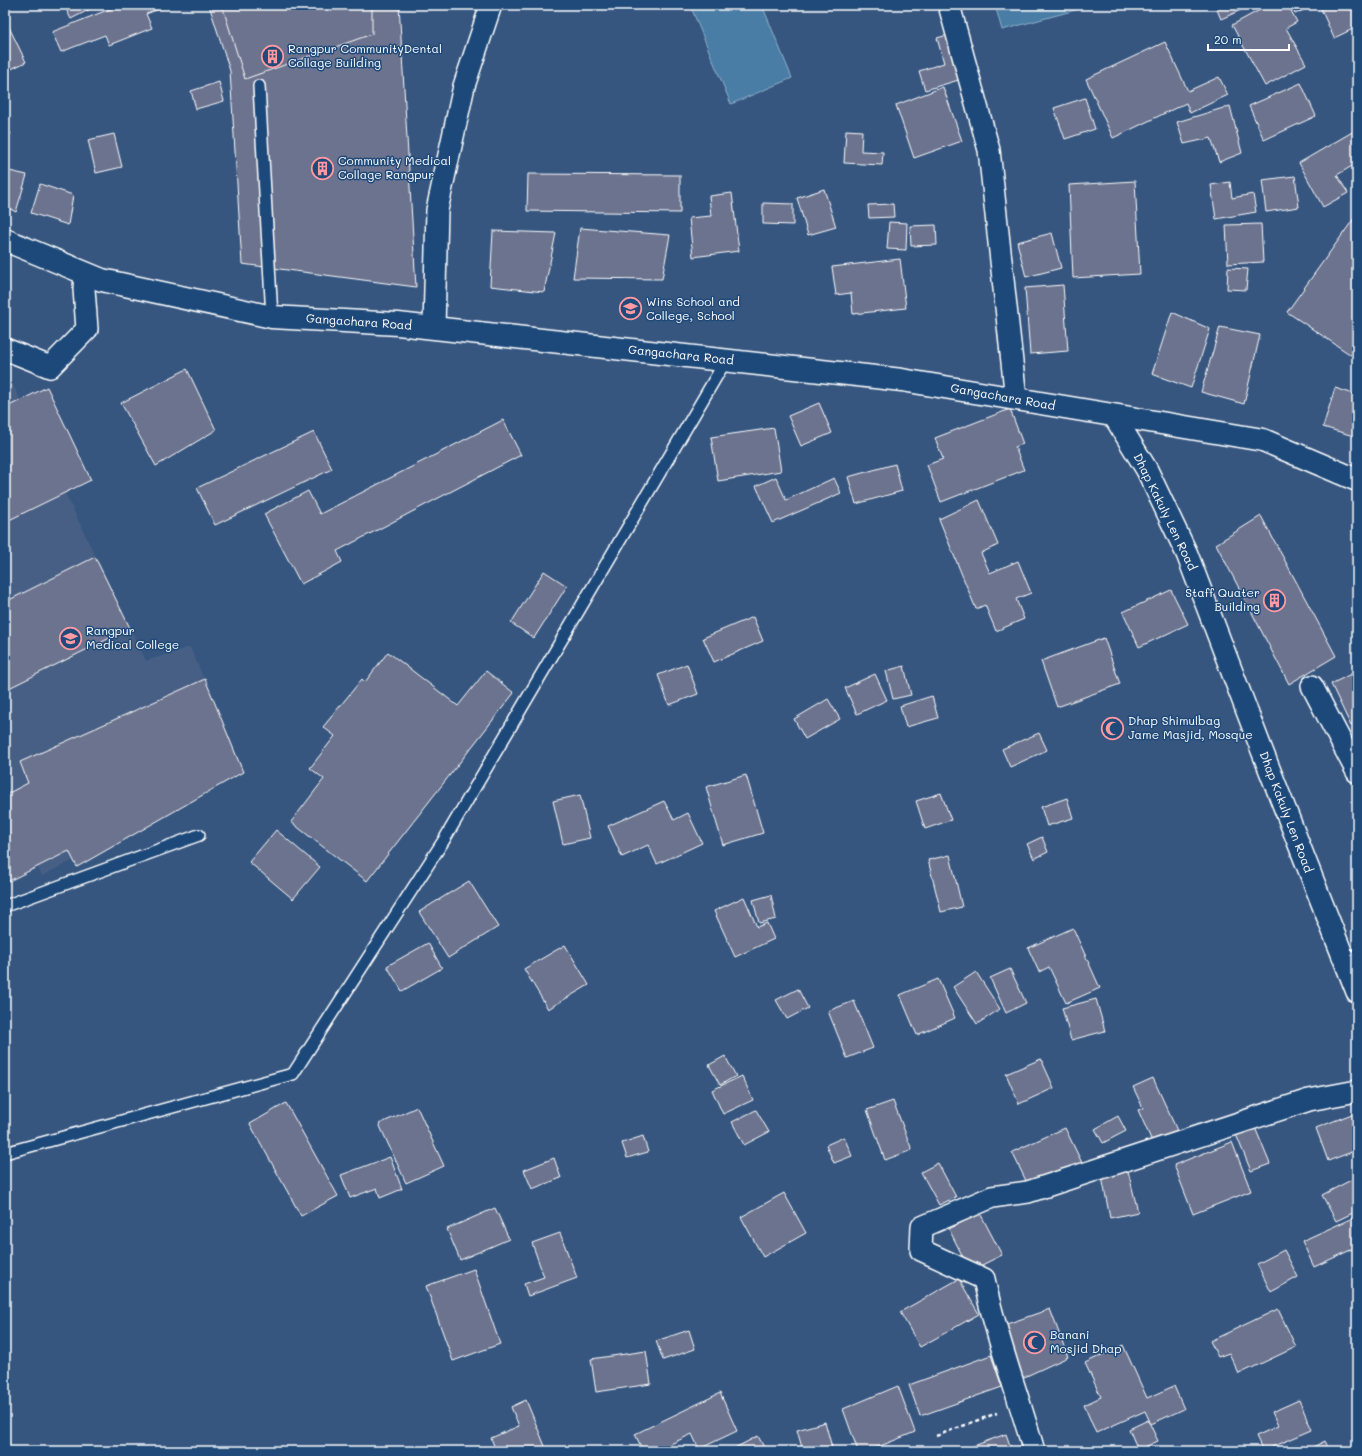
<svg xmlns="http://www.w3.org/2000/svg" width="1362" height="1456" viewBox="0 0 1362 1456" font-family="Mali,sans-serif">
	<rect width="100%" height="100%" fill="#365680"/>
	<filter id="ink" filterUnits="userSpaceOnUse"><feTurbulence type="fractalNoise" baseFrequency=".025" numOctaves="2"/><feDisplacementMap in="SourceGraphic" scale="8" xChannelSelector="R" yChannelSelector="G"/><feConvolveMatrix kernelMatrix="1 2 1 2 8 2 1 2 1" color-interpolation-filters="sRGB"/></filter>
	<g filter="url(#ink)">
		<path fill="#465f84" d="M 13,385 L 146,661 L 190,647 L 232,742 L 205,757 L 219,786 L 42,876 L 29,851 L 5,862 L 5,389 Z"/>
		<g fill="#487da5" stroke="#91b1c9">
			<path d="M 690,5 L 762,5 L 792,78 L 731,104 Z"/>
			<path d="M 995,5 L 1094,5 L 1002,30 Z"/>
		</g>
		<g fill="#6c738e" stroke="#fff">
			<path d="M 64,5 L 98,5 L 71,19 Z"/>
			<path d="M 120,5 L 161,5 L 162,8 L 146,14 L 152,28 L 109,45 L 105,35 L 61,52 L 52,32 Z"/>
			<path d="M 209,5 L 399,5 L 416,287 L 242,264 L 230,71 Z"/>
			<path d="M 222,5 L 372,5 L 372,34 L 245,79 Z"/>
			<path d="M 1215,5 L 1252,5 L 1221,19 Z"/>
			<path d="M 1269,5 L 1288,5 L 1297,22 L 1286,28 L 1306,64 L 1265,86 L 1232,25 Z"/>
			<path d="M 1291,5 L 1314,5 L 1295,14 Z"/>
			<path d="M 1330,5 L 1357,5 L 1357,27 L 1334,38 L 1321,9 Z"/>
			<path d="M 5,19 L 26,62 L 5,72 Z"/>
			<path d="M 948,35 L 962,79 L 925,90 L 919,71 L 944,63 L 937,38 Z"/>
			<path d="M 1165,42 L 1188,91 L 1219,77 L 1228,95 L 1190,113 L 1186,103 L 1113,138 L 1086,79 Z"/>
			<path d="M 219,82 L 224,101 L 196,109 L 191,91 Z"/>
			<path d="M 1301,83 L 1316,116 L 1264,140 L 1249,106 Z"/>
			<path d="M 943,87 L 962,141 L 914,158 L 896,105 Z"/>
			<path d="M 1085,98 L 1095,129 L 1065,139 L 1054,108 Z"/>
			<path d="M 1230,106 L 1242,153 L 1219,162 L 1211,138 L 1184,144 L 1177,122 Z"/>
			<path d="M 846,130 L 862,131 L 861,151 L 883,152 L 882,165 L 844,163 Z"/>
			<path d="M 5,131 L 11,133 L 5,144 Z"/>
			<path d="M 1354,131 L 1357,137 L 1357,163 L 1337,175 L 1348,193 L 1323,207 L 1299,163 Z"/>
			<path d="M 114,134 L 122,167 L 96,173 L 88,140 Z"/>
			<path d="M 5,170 L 27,175 L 16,212 L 5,206 Z"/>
			<path d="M 528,174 L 680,175 L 680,213 L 527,211 Z"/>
			<path d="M 1295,176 L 1299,207 L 1266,212 L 1262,180 Z"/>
			<path d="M 1135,181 L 1140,274 L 1073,278 L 1069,185 Z"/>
			<path d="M 1230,182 L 1232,198 L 1253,194 L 1256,212 L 1216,219 L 1211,185 Z"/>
			<path d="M 40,184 L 73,195 L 68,225 L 31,213 Z"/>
			<path d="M 824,189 L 836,227 L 808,235 L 797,198 Z"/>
			<path d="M 732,193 L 739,251 L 693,257 L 689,218 L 711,216 L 709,196 Z"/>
			<path d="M 763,203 L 793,204 L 793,225 L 763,224 Z"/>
			<path d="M 893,204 L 894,217 L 869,218 L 868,205 Z"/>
			<path d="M 1355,217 L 1357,218 L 1357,359 L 1287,312 Z"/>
			<path d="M 889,222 L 907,223 L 906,250 L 887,249 Z"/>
			<path d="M 1261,224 L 1263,262 L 1228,264 L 1226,225 Z"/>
			<path d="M 936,225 L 937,245 L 911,246 L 910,226 Z"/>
			<path d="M 580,228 L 670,235 L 662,279 L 573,278 Z"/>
			<path d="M 493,231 L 556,233 L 544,292 L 490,286 Z"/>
			<path d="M 1052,233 L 1061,268 L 1026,277 L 1017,242 Z"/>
			<path d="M 900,259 L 906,308 L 853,314 L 851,293 L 836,295 L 832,267 Z"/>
			<path d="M 1228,268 L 1248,269 L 1246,290 L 1227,289 Z"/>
			<path d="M 1063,285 L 1068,351 L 1030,354 L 1025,288 Z"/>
			<path d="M 1172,312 L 1210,329 L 1191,388 L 1152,374 Z"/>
			<path d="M 1220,327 L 1260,335 L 1244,404 L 1201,392 Z"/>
			<path d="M 187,369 L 216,430 L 156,466 L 121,403 Z"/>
			<path d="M 47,387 L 91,480 L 5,522 L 5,408 Z"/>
			<path d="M 1335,388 L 1357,395 L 1357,437 L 1323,427 Z"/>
			<path d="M 819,403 L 832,433 L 801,446 L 788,416 Z"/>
			<path d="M 1010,409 L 1023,444 L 1015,447 L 1024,470 L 941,502 L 927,465 L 943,459 L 935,438 Z"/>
			<path d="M 503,420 L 521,455 L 337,551 L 342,562 L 301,584 L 264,514 L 308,491 L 320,514 Z"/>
			<path d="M 774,428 L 781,471 L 718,481 L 711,437 Z"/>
			<path d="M 314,432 L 332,469 L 215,525 L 197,488 Z"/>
			<path d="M 895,464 L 902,491 L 856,504 L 848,477 Z"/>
			<path d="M 776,477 L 786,500 L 834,478 L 841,493 L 773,523 L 756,486 Z"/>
			<path d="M 979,500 L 998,545 L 981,553 L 990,573 L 1018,561 L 1031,593 L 1016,599 L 1024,619 L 996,631 L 985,605 L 976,609 L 939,519 Z"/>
			<path d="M 1261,516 L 1336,656 L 1289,684 L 1216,544 Z"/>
			<path d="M 95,557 L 130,628 L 5,690 L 5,602 Z"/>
			<path d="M 544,571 L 567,586 L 534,638 L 511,623 Z"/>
			<path d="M 1171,590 L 1188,624 L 1139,647 L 1123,612 Z"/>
			<path d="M 753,617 L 763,641 L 714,662 L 703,638 Z"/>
			<path d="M 1104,638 L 1120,684 L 1057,707 L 1041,661 Z"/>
			<path d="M 388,652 L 458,706 L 486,671 L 514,693 L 367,881 L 291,822 L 324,779 L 310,768 L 335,736 L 323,727 L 362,679 L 365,682 Z"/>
			<path d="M 687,664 L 698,694 L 669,705 L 658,675 Z"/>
			<path d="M 904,666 L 911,695 L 893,699 L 886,671 Z"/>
			<path d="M 1357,671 L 1357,723 L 1351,726 L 1331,684 Z"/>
			<path d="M 875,674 L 887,700 L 857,714 L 845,688 Z"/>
			<path d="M 205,679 L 243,772 L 77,867 L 69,851 L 5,883 L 5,795 L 28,783 L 20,762 Z"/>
			<path d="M 932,696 L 938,718 L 906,727 L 900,706 Z"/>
			<path d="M 828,699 L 840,719 L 805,739 L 794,719 Z"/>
			<path d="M 1039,733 L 1047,750 L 1010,767 L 1002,749 Z"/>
			<path d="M 746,775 L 763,833 L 723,845 L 706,787 Z"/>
			<path d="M 941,793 L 951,820 L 925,829 L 916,801 Z"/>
			<path d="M 580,795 L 590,838 L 563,844 L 553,801 Z"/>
			<path d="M 1067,798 L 1073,818 L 1047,826 L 1041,807 Z"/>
			<path d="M 664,801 L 674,820 L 688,813 L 702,843 L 657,864 L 648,845 L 622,857 L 608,826 Z"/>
			<path d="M 276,830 L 320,867 L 293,899 L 249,862 Z"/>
			<path d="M 1042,837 L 1048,852 L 1034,859 L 1027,844 Z"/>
			<path d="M 950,855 L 962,907 L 941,912 L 928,860 Z"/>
			<path d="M 469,881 L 498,927 L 448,958 L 419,912 Z"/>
			<path d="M 771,895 L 776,919 L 759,923 L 753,900 Z"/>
			<path d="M 744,897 L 757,927 L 767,923 L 774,939 L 735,957 L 714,911 Z"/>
			<path d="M 1073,928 L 1100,988 L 1066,1003 L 1049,967 L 1039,972 L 1028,948 Z"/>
			<path d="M 428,943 L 442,968 L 402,991 L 387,966 Z"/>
			<path d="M 565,945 L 589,985 L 548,1009 L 524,969 Z"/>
			<path d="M 1010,969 L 1026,1003 L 1006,1013 L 990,978 Z"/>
			<path d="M 976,972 L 1000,1009 L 977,1024 L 953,987 Z"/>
			<path d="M 938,979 L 955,1018 L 917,1035 L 900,995 Z"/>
			<path d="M 798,989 L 808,1008 L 787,1019 L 776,1000 Z"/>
			<path d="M 1096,999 L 1105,1031 L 1071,1040 L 1062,1008 Z"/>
			<path d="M 854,1001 L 873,1048 L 847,1058 L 828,1011 Z"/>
			<path d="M 725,1056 L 736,1076 L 720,1085 L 709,1065 Z"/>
			<path d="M 1041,1059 L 1054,1088 L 1019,1104 L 1006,1074 Z"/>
			<path d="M 742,1076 L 753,1100 L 723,1114 L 712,1090 Z"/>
			<path d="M 1153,1078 L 1180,1137 L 1155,1148 L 1138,1110 L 1143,1108 L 1133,1087 Z"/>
			<path d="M 893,1101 L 912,1150 L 885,1160 L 867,1110 Z"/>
			<path d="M 286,1103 L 338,1196 L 301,1216 L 250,1124 Z"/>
			<path d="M 417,1107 L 444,1166 L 406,1183 L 379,1124 Z"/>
			<path d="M 756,1110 L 769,1132 L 744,1145 L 732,1122 Z"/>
			<path d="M 1357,1112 L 1357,1150 L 1328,1161 L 1316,1128 Z"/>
			<path d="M 1118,1116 L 1126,1131 L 1103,1143 L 1095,1129 Z"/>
			<path d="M 1254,1125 L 1270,1164 L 1251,1171 L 1235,1132 Z"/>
			<path d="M 1065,1128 L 1083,1165 L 1030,1189 L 1012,1152 Z"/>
			<path d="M 643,1136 L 648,1152 L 627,1158 L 622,1143 Z"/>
			<path d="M 844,1137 L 852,1156 L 834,1163 L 826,1145 Z"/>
			<path d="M 1232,1142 L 1251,1191 L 1193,1214 L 1174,1165 Z"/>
			<path d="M 390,1157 L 402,1189 L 380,1198 L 377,1188 L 350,1198 L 341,1175 Z"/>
			<path d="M 554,1158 L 561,1178 L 532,1189 L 524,1170 Z"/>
			<path d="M 938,1163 L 956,1197 L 939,1205 L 921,1172 Z"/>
			<path d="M 1128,1171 L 1138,1212 L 1110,1218 L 1102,1177 Z"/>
			<path d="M 1357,1177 L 1357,1211 L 1336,1221 L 1322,1195 Z"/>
			<path d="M 784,1193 L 806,1233 L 763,1257 L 741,1217 Z"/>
			<path d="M 495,1208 L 509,1239 L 460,1260 L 447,1229 Z"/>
			<path d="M 980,1213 L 1002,1255 L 970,1271 L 949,1229 Z"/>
			<path d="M 1357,1216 L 1357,1247 L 1314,1267 L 1302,1241 Z"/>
			<path d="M 560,1233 L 577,1278 L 528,1296 L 524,1284 L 544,1277 L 532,1243 Z"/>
			<path d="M 1284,1250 L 1298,1277 L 1271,1292 L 1257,1264 Z"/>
			<path d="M 474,1269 L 500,1344 L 453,1361 L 426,1286 Z"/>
			<path d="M 959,1279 L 979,1314 L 920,1347 L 900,1312 Z"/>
			<path d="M 1050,1309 L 1068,1357 L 1020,1379 L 1001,1326 Z"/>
			<path d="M 1278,1309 L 1296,1347 L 1239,1374 L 1229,1353 L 1218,1357 L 1210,1341 Z"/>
			<path d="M 689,1330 L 695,1349 L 663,1360 L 656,1341 Z"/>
			<path d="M 1123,1345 L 1147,1398 L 1174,1386 L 1184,1409 L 1151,1424 L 1145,1411 L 1096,1433 L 1084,1405 L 1101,1397 L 1085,1363 Z"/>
			<path d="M 646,1351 L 651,1384 L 596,1392 L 591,1359 Z"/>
			<path d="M 991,1355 L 1002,1387 L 920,1416 L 909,1385 Z"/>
			<path d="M 898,1386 L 915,1432 L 868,1451 L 858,1451 L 843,1409 Z"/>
			<path d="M 720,1393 L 737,1431 L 699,1449 L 692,1434 L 656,1451 L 643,1451 L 635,1434 Z"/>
			<path d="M 526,1400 L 547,1451 L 496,1451 L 491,1438 L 519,1426 L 511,1407 Z"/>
			<path d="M 1299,1400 L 1312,1430 L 1263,1451 L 1256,1436 L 1278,1426 L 1272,1412 Z"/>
			<path d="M 1148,1420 L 1158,1441 L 1138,1450 L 1129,1429 Z"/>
			<path d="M 825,1422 L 833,1451 L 803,1451 L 797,1430 Z"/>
			<path d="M 1006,1434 L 1012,1451 L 960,1451 Z"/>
			<path d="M 758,1436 L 766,1451 L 729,1451 Z"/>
			<path d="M 1325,1441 L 1330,1451 L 1305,1451 Z"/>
		</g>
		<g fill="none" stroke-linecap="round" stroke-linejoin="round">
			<defs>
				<g id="lane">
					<path d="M 259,86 L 272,317"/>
					<path d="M 5,906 L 199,835"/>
					<path d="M 5,1153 L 293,1074 L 444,840 L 726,360"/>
				</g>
				<g id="street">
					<path d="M 949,5 L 989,150 L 1016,399"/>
					<path d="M 434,328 L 437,210 L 464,86 L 491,5"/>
					<path d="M 5,349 L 50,367 L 87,329 L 84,289 L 85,273"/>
					<path d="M 1114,416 L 1147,470 L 1187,554 L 1261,748 L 1357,992"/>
					<path d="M 1312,686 L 1357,772"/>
					<path d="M 1034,1451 C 1018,1394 996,1338 984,1279 L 921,1250 L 922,1227 L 992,1197 L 1028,1192 L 1309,1100 L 1357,1091"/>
				</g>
				<path id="secondary" d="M 5,240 L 102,280 L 272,317 L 398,324 L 902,380 L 1263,440 L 1357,480"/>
			</defs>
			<use href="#lane" stroke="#fff" stroke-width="14"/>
			<use href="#street" stroke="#fff" stroke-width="24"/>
			<use href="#secondary" stroke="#fff" stroke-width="25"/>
			<path stroke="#fff" stroke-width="2.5" stroke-dasharray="4 3" stroke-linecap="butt" d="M 936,1436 L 997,1413"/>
			<use href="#lane" stroke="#1f4a7a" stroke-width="11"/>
			<use href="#street" stroke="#1f4a7a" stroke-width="21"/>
			<use href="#secondary" stroke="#1f4a7a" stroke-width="22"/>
		</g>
	</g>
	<defs>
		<symbol id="building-ring" viewBox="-11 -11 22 22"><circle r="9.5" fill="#1f4a7a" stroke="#ff9aa2" stroke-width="1.5"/><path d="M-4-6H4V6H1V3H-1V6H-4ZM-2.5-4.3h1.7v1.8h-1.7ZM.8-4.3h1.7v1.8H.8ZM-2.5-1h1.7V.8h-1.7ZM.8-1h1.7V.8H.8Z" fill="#ff9aa2"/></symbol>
		<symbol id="school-ring" viewBox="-11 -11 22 22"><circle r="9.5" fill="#1f4a7a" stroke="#ff9aa2" stroke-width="1.5"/><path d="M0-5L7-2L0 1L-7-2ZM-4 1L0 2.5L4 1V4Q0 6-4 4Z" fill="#ff9aa2"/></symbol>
		<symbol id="university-ring" viewBox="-11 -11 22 22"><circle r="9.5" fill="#1f4a7a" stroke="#ff9aa2" stroke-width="1.5"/><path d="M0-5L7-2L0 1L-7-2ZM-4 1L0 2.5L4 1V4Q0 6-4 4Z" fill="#ff9aa2"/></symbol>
		<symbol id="mosque-ring" viewBox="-11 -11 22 22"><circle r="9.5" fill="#1f4a7a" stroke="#ff9aa2" stroke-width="1.5"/><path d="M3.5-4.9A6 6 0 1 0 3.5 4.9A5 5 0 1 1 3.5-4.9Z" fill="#ff9aa2"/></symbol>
	</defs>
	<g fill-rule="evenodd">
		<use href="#building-ring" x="260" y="44" width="25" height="25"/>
		<use href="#building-ring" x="310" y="156" width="25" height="25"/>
		<use href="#school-ring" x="618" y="296" width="25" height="25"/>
		<use href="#building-ring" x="1262" y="588" width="25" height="25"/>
		<use href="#university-ring" x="58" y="626" width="25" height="25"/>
		<use href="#mosque-ring" x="1100" y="716" width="25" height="25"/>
		<use href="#mosque-ring" x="1022" y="1330" width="25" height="25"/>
	</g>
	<g text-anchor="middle" stroke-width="3" stroke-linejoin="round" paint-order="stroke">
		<g font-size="12" fill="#fff" stroke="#1f4a7a" text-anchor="start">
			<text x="288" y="53">Rangpur CommunityDental<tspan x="288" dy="14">Collage Building</tspan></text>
			<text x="338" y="165">Community Medical<tspan x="338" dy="14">Collage Rangpur</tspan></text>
			<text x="646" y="306">Wins School and<tspan x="646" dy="14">College, School</tspan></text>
			<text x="1260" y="597" text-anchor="end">Staff Quater<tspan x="1260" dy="14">Building</tspan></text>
			<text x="86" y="635">Rangpur<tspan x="86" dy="14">Medical College</tspan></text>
			<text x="1128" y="725">Dhap Shimulbag<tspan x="1128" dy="14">Jame Masjid, Mosque</tspan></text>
			<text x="1050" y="1339">Banani<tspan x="1050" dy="14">Mosjid Dhap</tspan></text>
		</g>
		<g font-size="12" fill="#fff" stroke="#1f4a7a">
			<text transform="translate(359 322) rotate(4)" y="4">Gangachara Road</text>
			<text transform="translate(681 355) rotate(6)" y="4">Gangachara Road</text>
			<text transform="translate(1003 397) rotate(10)" y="4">Gangachara Road</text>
			<text transform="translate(1165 512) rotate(64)" y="4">Dhap Kakuly Len Road</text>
			<text transform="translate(1286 812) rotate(69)" y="4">Dhap Kakuly Len Road</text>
		</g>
	</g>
	<rect width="1362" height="1456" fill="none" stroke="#1f4a7a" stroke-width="20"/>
	<rect x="10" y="10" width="1342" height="1436" fill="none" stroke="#fff" stroke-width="1.5" filter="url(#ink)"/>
	<path d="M1208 44v6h81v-6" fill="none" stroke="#ffffff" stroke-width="2"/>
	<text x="1214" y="44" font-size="12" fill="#ffffff" stroke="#1f4a7a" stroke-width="3" paint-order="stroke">20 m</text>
</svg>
